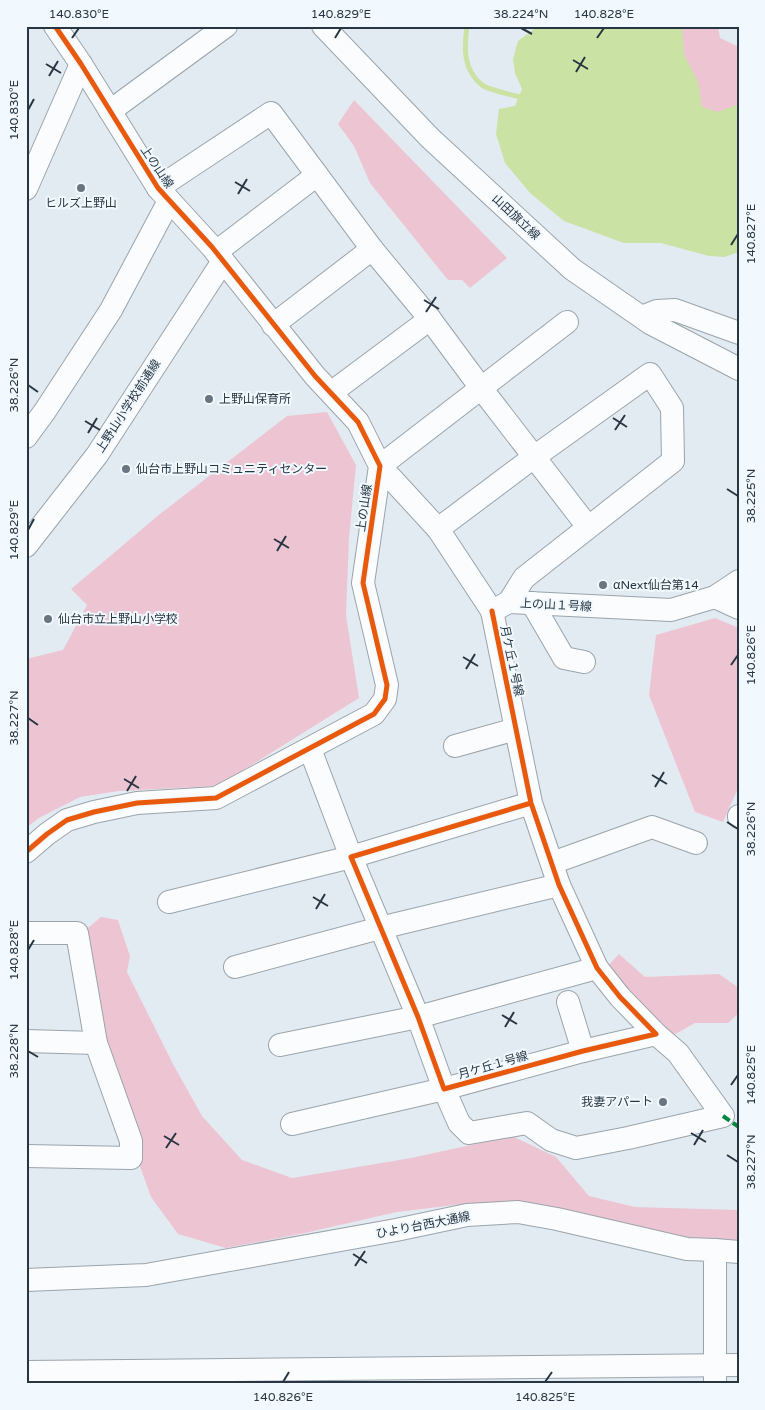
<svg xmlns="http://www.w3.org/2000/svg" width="765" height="1410" viewBox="0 0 765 1410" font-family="'Varela Round','Noto Sans JP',sans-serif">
	<rect width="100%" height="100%" fill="#e3ebf2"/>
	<g fill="#edc5d2">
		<path d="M 668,26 L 718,26 L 720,38 L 739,47 L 739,156 L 702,129 Z"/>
		<path d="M 354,100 L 507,258 L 470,288 L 462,280 L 448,280 L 370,183 L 354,146 L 338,124 Z"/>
		<path d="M 327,412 L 356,465 L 349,538 L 346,615 L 359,698 L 218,786 L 119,791 L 80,797 L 39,818 L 26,828 L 26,659 L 63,650 L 87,605 L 71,589 L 160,514 L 287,416 Z"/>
		<path d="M 715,618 L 739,628 L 739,786 L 723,822 L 695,812 L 649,695 L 656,635 Z"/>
		<path d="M 101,917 L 118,920 L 130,956 L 127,972 L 173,1064 L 202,1116 L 242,1160 L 292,1178 L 411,1158 L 512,1136 L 556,1157 L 589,1196 L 635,1207 L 739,1210 L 739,1245 L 688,1242 L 519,1203 L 463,1204 L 397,1212 L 305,1233 L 226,1248 L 178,1234 L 151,1197 L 138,1161 L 105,1043 L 83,932 Z"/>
		<path d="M 619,954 L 645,977 L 719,974 L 736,986 L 739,990 L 739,1013 L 728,1023 L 695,1023 L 670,1037 L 607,967 Z"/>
	</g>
	<path fill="#cae2a3" d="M 538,26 L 682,26 L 684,54 L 698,82 L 702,107 L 718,112 L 739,104 L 739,252 L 724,257 L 709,256 L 661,243 L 624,243 L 564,221 L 530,193 L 505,163 L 496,134 L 499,109 L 515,106 L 522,89 L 515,73 L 513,59 L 518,41 Z"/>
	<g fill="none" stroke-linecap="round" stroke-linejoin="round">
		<path stroke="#cae2a3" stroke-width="5" d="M 467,26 C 464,48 463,70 482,85 C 488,90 514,95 523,98"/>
		<defs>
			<g id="minor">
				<path d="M 323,26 L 430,138 L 572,269 L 650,323 L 739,369"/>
				<path d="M 110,111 L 226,26"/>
				<path d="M 158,188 L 271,113 L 372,249 L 430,319 L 481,388 L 588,527"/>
				<path d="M 26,189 L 81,64"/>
				<path d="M 216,252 L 317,175"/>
				<path d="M 642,317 L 657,311 L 675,310 L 739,333"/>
				<path d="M 273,325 L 372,249"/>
				<path d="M 332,392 L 430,319"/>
				<path d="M 26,437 L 45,411 L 111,310 L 169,201"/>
				<path d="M 380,466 L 438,529 L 492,611 L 509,602 L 671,610 L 715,597 L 739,581"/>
				<path d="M 380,466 L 567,322"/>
				<path d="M 438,529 L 534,457 L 650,374 L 672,408 L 673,461 L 524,578 L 509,602"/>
				<path d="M 26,546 L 97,455 L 223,261"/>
				<path d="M 715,597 L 739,608"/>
				<path d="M 532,603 L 564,658 L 584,662"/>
				<path d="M 492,611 L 531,803 L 559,885 L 597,968 L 620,997 L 656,1034 L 583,1051 L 444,1089 L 418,1017 L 351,857 L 531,803"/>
				<path d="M 455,746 L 516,729"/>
				<path d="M 739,816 L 739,817"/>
				<path d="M 26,852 L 47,834 L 67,820 L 94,812 L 137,803 L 216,798 L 374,714 L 385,699 L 387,685 L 363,583 L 380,466 L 358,422 L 315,376 L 212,247 L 158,188 L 81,64 L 55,26"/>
				<path d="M 552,863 L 652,827 L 696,843"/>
				<path d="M 169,902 L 351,857 L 310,749"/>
				<path d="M 26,933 L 77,933 L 96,1043 L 131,1141 L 131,1158 L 26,1156"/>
				<path d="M 235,967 L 380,928 L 559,885"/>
				<path d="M 568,1002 L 583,1051"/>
				<path d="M 26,1041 L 96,1043"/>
				<path d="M 280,1045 L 418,1017 L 597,968"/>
				<path d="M 292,1124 L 444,1089 L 459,1123 L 469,1133 L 527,1123 L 551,1140 L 576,1148 L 628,1138 L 723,1116 L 678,1053 L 656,1034"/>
				<path d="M 715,1250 L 739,1252"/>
				<path d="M 26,1280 L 146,1275 L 396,1230 L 467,1215 L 518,1212 L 557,1219 L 687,1249 L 715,1250 L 715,1384"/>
				<path d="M 26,1372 L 739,1365"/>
			</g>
		</defs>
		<use href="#minor" stroke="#9aa4ac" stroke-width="24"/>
		<use href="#minor" stroke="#fbfcfd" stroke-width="22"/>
		<path stroke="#00873e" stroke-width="4" stroke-dasharray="8 4" stroke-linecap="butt" d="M 723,1116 L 739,1127"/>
		<defs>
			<g id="cycleway">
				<path d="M 492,611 L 531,803 L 559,885 L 597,968 L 620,997 L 656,1034 L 583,1051 L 444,1089 L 418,1017 L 351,857 L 531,803"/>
				<path d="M 26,852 L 47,834 L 67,820 L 94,812 L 137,803 L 216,798 L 374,714 L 385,699 L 387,685 L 363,583 L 380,466 L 358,422 L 315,376 L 212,247 L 158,188 L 81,64 L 55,26"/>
			</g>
		</defs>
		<use href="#cycleway" stroke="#f1f8fe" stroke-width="8"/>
		<use href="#cycleway" stroke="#e8590c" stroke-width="5"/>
	</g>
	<path fill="none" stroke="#273642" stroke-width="2" d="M 521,28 L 532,34M 72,38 L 79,28M 335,38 L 341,28M 597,38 L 604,28M 573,60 L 588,69M 46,64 L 61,73M 576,72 L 585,57M 49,76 L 58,61M 28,110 L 34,99M 235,182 L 250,191M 238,194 L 247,179M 731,245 L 738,234M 424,300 L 439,309M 426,312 L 436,297M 28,385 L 38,392M 613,418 L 627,427M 85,421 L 100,430M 615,430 L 625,415M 88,433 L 97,418M 727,489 L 738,496M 28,530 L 34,519M 274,539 L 289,548M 277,551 L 286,536M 463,657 L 478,666M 731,665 L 738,655M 466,669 L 475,654M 28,718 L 38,725M 652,775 L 667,784M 124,779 L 139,788M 655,787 L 664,772M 127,791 L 136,776M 727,822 L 738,829M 313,897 L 328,906M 316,909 L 325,894M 28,950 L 34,940M 502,1015 L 517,1024M 505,1027 L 514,1012M 28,1051 L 38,1057M 731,1085 L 738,1075M 691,1133 L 706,1142M 164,1136 L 179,1145M 694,1145 L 703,1130M 166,1148 L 176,1133M 727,1155 L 738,1162M 353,1254 L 367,1263M 355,1266 L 365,1251M 283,1382 L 289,1372M 545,1382 L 552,1372"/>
	<g fill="#697580" stroke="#f1f8fe" stroke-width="2">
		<circle cx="81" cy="188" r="5"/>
		<circle cx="209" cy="399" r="5"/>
		<circle cx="126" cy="469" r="5"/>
		<circle cx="603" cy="585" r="5"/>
		<circle cx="48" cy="619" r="5"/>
		<circle cx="663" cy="1102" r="5"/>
	</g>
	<g text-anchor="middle" stroke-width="4" stroke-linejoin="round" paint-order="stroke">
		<g font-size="12" fill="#273642" stroke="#f1f8fe">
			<text transform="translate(157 167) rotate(56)" y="4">上の山線</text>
			<text transform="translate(516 217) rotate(43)" y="4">山田旗立線</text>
			<text transform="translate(128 406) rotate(-57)" y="4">上野山小学校前通線</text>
			<text transform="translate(364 508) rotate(-82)" y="4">上の山線</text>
			<text transform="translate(556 605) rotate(3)" y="4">上の山１号線</text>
			<text transform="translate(512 661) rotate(78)" y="4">月ケ丘１号線</text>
			<text transform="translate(493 1065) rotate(-16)" y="4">月ケ丘１号線</text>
			<text transform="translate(423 1225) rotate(-11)" y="4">ひより台西大通線</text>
		</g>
		<g font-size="12" fill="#273642" stroke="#f1f8fe" text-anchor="start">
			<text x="81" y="207" text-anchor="middle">ヒルズ上野山</text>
			<text x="219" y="403">上野山保育所</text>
			<text x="136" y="473">仙台市上野山コミュニティセンター</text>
			<text x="613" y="589">αNext仙台第14</text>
			<text x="58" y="623">仙台市立上野山小学校</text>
			<text x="653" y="1106" text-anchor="end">我妻アパート</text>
		</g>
	</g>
	<rect width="765" height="1410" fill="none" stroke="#f1f8fe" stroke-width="55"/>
	<rect x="28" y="28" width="710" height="1354" fill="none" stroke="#273642" stroke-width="2"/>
	<g font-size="12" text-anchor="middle" fill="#273642">
		<text x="79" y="18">140.830°E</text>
		<text x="341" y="18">140.829°E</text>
		<text x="521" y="18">38.224°N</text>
		<text x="604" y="18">140.828°E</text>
		<text transform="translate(14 110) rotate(-90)" y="4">140.830°E</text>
		<text transform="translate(751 234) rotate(-90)" y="4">140.827°E</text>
		<text transform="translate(14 385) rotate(-90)" y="4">38.226°N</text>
		<text transform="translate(751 496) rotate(-90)" y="4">38.225°N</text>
		<text transform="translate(14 530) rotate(-90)" y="4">140.829°E</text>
		<text transform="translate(751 655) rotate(-90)" y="4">140.826°E</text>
		<text transform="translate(14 718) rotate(-90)" y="4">38.227°N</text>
		<text transform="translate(751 829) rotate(-90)" y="4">38.226°N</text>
		<text transform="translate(14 950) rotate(-90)" y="4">140.828°E</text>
		<text transform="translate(14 1051) rotate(-90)" y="4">38.228°N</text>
		<text transform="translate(751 1075) rotate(-90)" y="4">140.825°E</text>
		<text transform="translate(751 1162) rotate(-90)" y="4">38.227°N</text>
		<text x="283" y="1401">140.826°E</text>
		<text x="545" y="1401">140.825°E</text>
	</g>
</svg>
